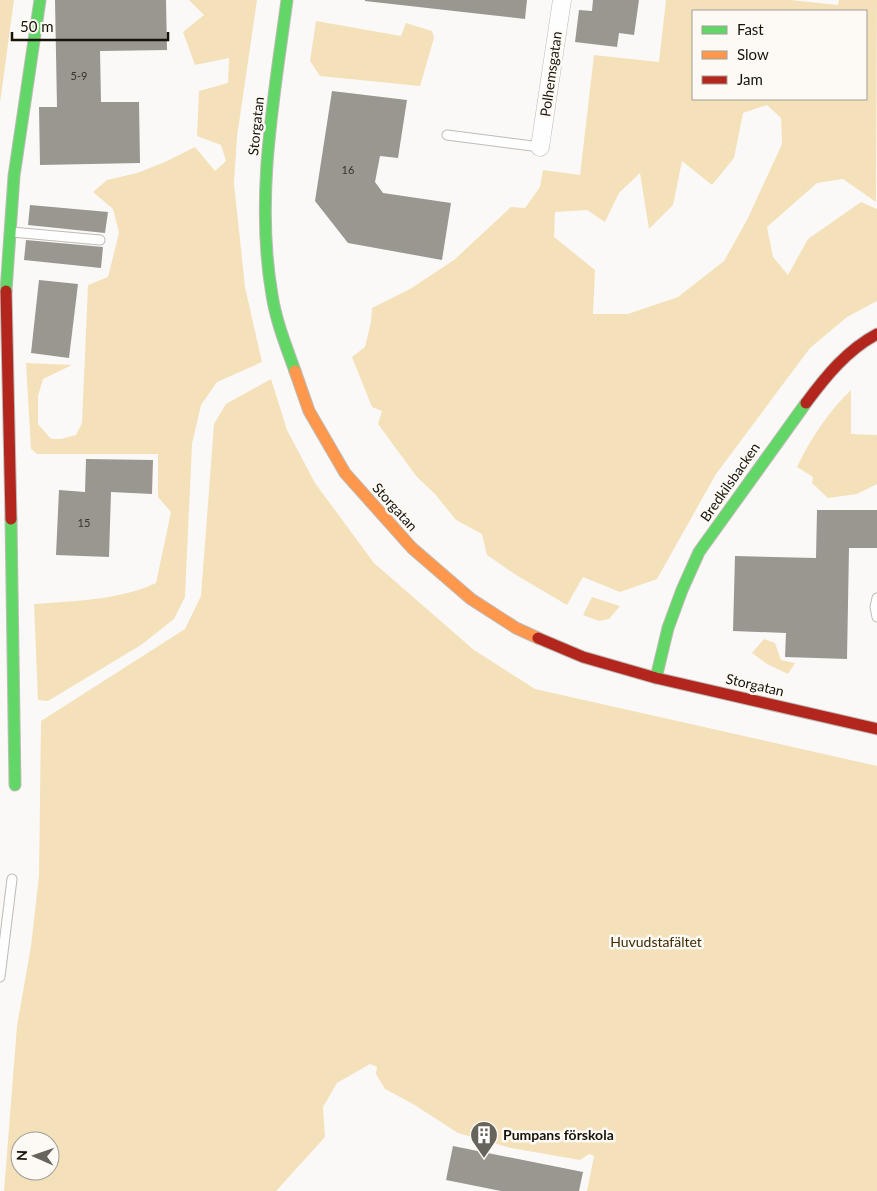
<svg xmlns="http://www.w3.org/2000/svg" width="877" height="1191" viewBox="0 0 877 1191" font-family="Lato,sans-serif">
	<rect width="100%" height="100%" fill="#fbf9f7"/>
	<g fill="#f4e1ba" fill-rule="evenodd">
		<path d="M 0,0 L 14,0 L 0,103 Z"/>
		<path d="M 189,0 L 257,0 L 237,137 L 234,183 L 245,287 L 262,362 L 217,382 L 201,405 L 192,444 L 185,597 L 174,619 L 141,645 L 48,701 L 38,700 L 34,604 C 74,601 120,600 156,583 L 171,512 L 158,497 L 158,454 L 37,454 L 31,449 L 26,363 L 72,365 L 43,379 L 38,396 L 38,424 L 51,439 L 61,439 L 76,435 L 82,423 L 88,285 L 108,277 L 119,233 L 113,209 L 93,192 L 107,180 L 137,173 L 165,162 L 195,147 L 215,171 L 226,161 L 221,145 L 197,136 L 199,91 L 228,83 L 229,58 L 195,65 L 183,32 L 204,15 Z"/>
		<path d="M 666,0 L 790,0 L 838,5 L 839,0 L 877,0 L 876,202 L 843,179 L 817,183 L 767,227 L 773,257 L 788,275 L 808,239 L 861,202 L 877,209 L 877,301 L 847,317 L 810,348 L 716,474 L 657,579 L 620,592 L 583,577 L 567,605 L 516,575 L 487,555 L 482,534 L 456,520 L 435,494 L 417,477 L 378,424 L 382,411 L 372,407 L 352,357 L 365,347 L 371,322 L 372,308 L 410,289 L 454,260 L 511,207 L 525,208 L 540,187 L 543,170 L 580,175 L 594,55 L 659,62 ZM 693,11 L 866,11 L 866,99 L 693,99 ZM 767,105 L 781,118 L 782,144 L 747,220 L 724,261 L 678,297 L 628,314 L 593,314 L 595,270 L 554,237 L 555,212 L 587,210 L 605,222 L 619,193 L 640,173 L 649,229 L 673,205 L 682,161 L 712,185 L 734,158 L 743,113 Z"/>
		<path d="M 316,21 L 401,36 L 406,23 L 432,31 L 434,38 L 420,86 L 320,76 L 310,61 Z"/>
		<path d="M 271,379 L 287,430 L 315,483 L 374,563 L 474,650 L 535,689 L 877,766 L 877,1191 L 587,1191 L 594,1156 L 589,1154 L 580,1160 L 511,1148 L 458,1133 L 413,1104 L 385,1089 L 376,1074 L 377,1067 L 370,1064 L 337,1083 L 323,1107 L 325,1137 L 276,1191 L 4,1191 L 17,1026 L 31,946 L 39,876 L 41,721 L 185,629 L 201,596 L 214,424 L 226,404 ZM 20,1141 L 50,1141 L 50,1171 L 20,1171 Z"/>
		<path d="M 851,390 L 851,434 L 877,435 L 877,484 L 857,494 L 828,498 L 812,483 L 813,477 L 797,467 C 811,438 828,412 851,390 Z"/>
		<path d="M 592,597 L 620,606 L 609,619 L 599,621 L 583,615 Z"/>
		<path d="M 764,639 L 775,643 L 781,660 L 795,663 L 788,674 L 767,664 L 752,653 Z"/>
	</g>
	<g fill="#9a9791">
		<path d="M 55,0 L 166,0 L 167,50 L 100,51 L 101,102 L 139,102 L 140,163 L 40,165 L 39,107 L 57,107 Z"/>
		<path d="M 365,0 L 527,0 L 525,19 L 365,1 Z"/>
		<path d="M 593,0 L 639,0 L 634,35 L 619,33 L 617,47 L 575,42 L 579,10 L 592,11 Z"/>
		<path d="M 332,91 L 407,100 L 398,158 L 380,156 L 375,182 L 383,193 L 451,203 L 442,260 L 348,243 L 315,201 Z"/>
		<path d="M 30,205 L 108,212 L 105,233 L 28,225 Z"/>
		<path d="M 26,240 L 103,247 L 101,268 L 24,260 Z"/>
		<path d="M 39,280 L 78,284 L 69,358 L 31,353 Z"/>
		<path d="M 86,459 L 153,460 L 152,494 L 111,492 L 109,557 L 56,555 L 59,490 L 85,492 Z"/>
		<path d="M 817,510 L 877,510 L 877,548 L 849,548 L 847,659 L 785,657 L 786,633 L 733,631 L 735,556 L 816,558 Z"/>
		<path d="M 453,1146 L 583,1172 L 579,1191 L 501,1191 L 446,1180 Z"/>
	</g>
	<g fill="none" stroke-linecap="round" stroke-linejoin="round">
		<defs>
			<g id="lane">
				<path d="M 447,135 L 540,147"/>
				<path d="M 12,232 L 100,240"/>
				<path d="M 877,598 L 875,607 L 877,617"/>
				<path d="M 0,977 L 12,879"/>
			</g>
			<path id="street" d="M 540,147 L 562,0"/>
			<g id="fast">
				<path d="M 287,0 C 274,98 255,197 272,295 C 276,321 286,346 295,371"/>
				<path d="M 6,291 L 14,176 L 40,0"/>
				<path d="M 11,519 L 15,785"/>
				<path d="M 656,678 L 668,628 L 682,590 L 699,552 L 806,403"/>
			</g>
			<path id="slow" d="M 295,371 L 309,411 L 345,473 L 412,548 L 471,599 L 516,628 L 538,638"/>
			<g id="jam">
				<path d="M 6,291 L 11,519"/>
				<path d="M 806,403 C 826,376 847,350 877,334"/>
				<path d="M 538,638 L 583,657 L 656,678 L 877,729"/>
			</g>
		</defs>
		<use href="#lane" stroke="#bfbbb6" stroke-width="11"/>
		<use href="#street" stroke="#bfbbb6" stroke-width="19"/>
		<use href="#fast" stroke="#bfbbb6" stroke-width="13"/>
		<use href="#slow" stroke="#bfbbb6" stroke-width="13"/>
		<use href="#jam" stroke="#bfbbb6" stroke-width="13"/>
		<use href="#lane" stroke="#fefefe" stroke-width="9"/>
		<use href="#street" stroke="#fefefe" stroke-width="18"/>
		<use href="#fast" stroke="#63d668" stroke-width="11"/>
		<use href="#slow" stroke="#ff974d" stroke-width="11"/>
		<use href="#jam" stroke="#b3261e" stroke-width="11"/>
	</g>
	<defs>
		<symbol id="building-pin" viewBox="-11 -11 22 30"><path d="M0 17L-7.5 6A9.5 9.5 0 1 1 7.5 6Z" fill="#67645c" stroke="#fdfaf5"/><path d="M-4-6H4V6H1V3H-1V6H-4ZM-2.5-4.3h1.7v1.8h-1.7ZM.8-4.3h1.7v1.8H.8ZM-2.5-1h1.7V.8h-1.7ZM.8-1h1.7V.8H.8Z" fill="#fff"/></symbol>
	</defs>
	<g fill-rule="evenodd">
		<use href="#building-pin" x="468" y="1119" width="32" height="43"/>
	</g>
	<g text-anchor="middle" stroke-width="5" stroke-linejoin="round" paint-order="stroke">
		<g font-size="11" fill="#38342b">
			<text x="79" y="80">5-9</text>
			<text x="348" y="174">16</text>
			<text x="84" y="527">15</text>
		</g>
		<g font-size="14" fill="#171309" stroke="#fdfaf5">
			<text transform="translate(551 74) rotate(-82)" y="5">Polhemsgatan</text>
			<text transform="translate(256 126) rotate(-84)" y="5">Storgatan</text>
			<text transform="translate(730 482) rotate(-55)" y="5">Bredkilsbacken</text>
			<text transform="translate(395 507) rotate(48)" y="5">Storgatan</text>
			<text transform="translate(755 685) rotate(13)" y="5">Storgatan</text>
		</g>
		<g font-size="14" fill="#3c2a00" stroke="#fdfaf5">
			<text x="656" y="947">Huvudstafältet</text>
		</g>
		<g font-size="14" font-weight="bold" fill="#171309" stroke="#fdfaf5" text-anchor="start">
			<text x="503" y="1140">Pumpans förskola</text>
		</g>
	</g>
	<rect x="692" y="10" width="175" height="90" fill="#fdfaf5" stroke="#a19e97"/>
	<rect x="702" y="26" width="25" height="8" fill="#63d668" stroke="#a19e97"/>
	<text x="737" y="35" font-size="15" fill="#171309">Fast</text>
	<rect x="702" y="51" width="25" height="8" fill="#ff974d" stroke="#a19e97"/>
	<text x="737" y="60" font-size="15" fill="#171309">Slow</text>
	<rect x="702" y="76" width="25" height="8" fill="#b3261e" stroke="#a19e97"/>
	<text x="737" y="85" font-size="15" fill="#171309">Jam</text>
	<g transform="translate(35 1156) rotate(272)"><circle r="24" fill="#fdfaf5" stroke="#a19e97"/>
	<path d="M0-4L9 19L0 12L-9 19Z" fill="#67645c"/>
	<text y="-8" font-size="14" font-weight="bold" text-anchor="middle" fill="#171309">N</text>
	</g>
	<path d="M12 32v8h156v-8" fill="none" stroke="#171309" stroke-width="2.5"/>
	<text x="20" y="32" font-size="15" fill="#171309" stroke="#fdfaf5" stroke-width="4" paint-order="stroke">50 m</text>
</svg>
